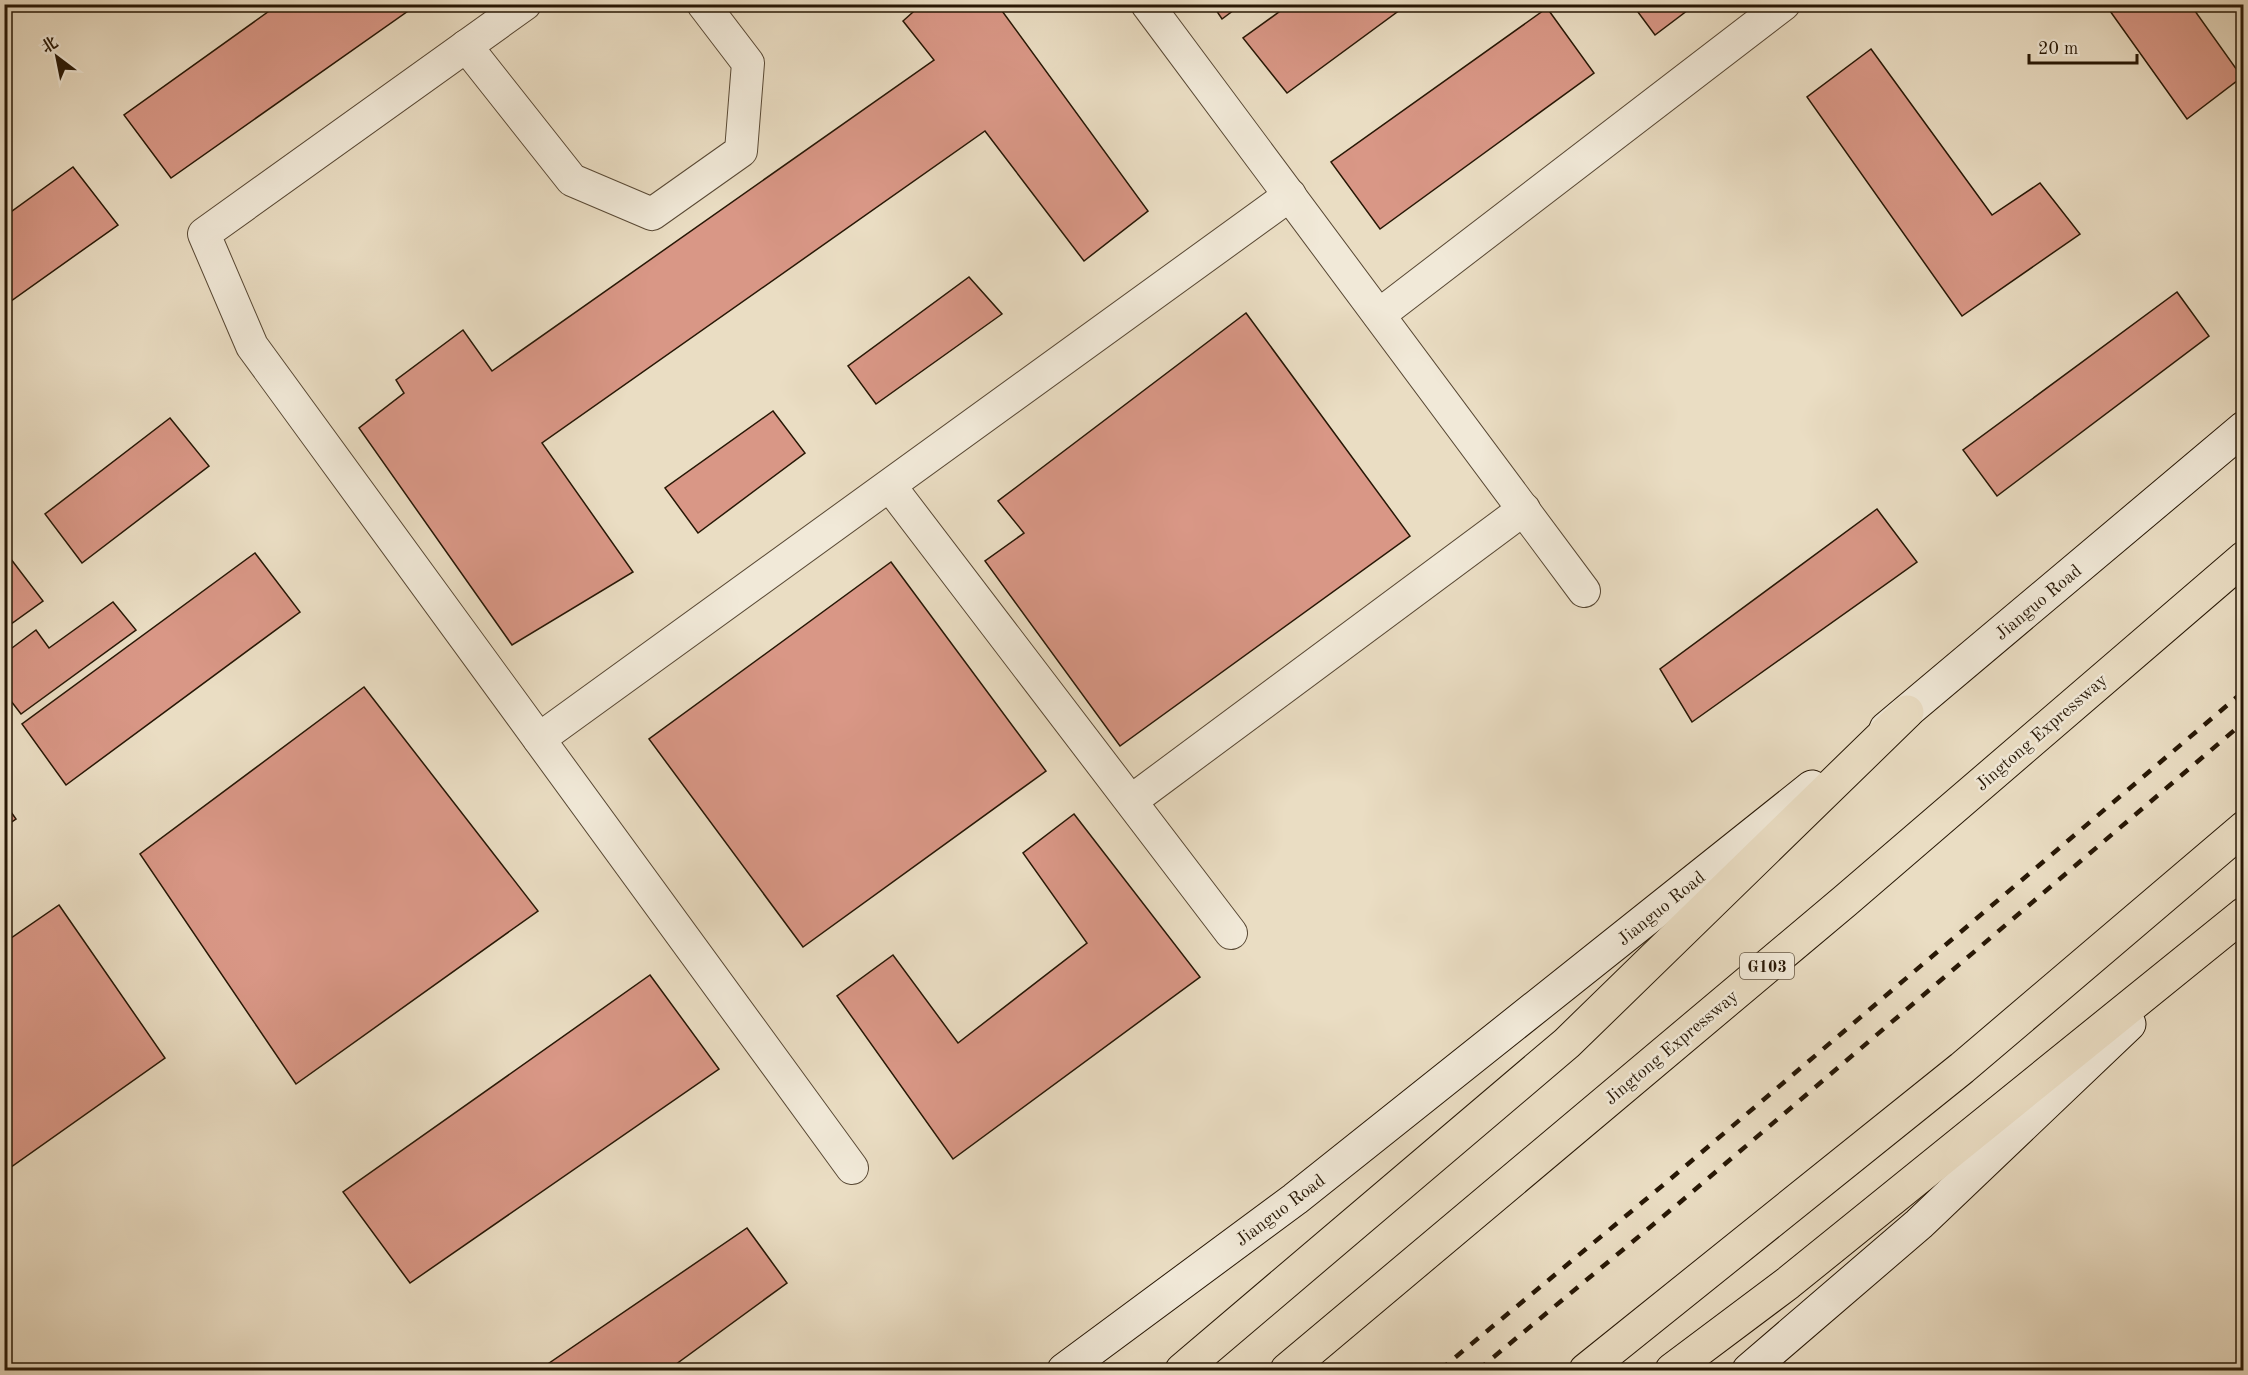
<svg xmlns="http://www.w3.org/2000/svg" width="2248" height="1375" viewBox="0 0 2248 1375" font-family="'Old Standard TT','Noto Serif SC',serif">
	<rect width="100%" height="100%" fill="#eaddc3"/>
	<filter id="stains"><feTurbulence type="fractalNoise" baseFrequency=".00333" numOctaves="4"/><feColorMatrix values="0 0 0 0 .2 0 0 0 0 .09 0 0 0 0 .02 0 0 0 .5 -.17"/></filter>
	<radialGradient id="worn" r=".72"><stop offset=".6" stop-color="#630" stop-opacity="0"/><stop offset="1" stop-color="#630" stop-opacity=".3"/></radialGradient>
	<g fill="#d99786" stroke="#271705" stroke-width="1.5">
		<path d="M 279,4 L 418,4 L 171,178 L 124,115 Z"/>
		<path d="M 922,4 L 997,4 L 1148,211 L 1084,261 L 985,131 L 542,443 L 633,572 L 512,645 L 359,428 L 404,393 L 396,380 L 463,330 L 492,371 L 934,60 L 903,21 Z"/>
		<path d="M 1212,4 L 1242,4 L 1222,19 Z"/>
		<path d="M 1290,4 L 1408,4 L 1287,93 L 1243,38 Z"/>
		<path d="M 1632,4 L 1696,4 L 1655,35 Z"/>
		<path d="M 2105,4 L 2190,4 L 2242,77 L 2187,119 Z"/>
		<path d="M 1547,8 L 1594,73 L 1380,229 L 1331,162 Z"/>
		<path d="M 1871,49 L 1992,215 L 2040,183 L 2080,234 L 1962,316 L 1807,97 Z"/>
		<path d="M 73,167 L 118,225 L 4,306 L 4,217 Z"/>
		<path d="M 969,277 L 1002,314 L 876,404 L 848,366 Z"/>
		<path d="M 2177,292 L 2209,336 L 1997,496 L 1963,450 Z"/>
		<path d="M 1246,313 L 1410,536 L 1120,746 L 985,561 L 1024,533 L 998,501 Z"/>
		<path d="M 773,411 L 805,453 L 698,533 L 665,488 Z"/>
		<path d="M 170,418 L 209,466 L 82,563 L 45,514 Z"/>
		<path d="M 1877,509 L 1917,562 L 1692,722 L 1660,669 Z"/>
		<path d="M 4,550 L 43,601 L 4,629 Z"/>
		<path d="M 255,553 L 300,612 L 66,785 L 22,724 Z"/>
		<path d="M 891,562 L 1046,771 L 803,947 L 649,739 Z"/>
		<path d="M 113,602 L 136,630 L 21,714 L 4,692 L 4,654 L 36,630 L 49,648 Z"/>
		<path d="M 364,687 L 538,911 L 296,1084 L 140,854 Z"/>
		<path d="M 4,802 L 16,819 L 4,827 Z"/>
		<path d="M 1074,814 L 1200,977 L 953,1159 L 837,996 L 893,955 L 958,1043 L 1087,943 L 1023,853 Z"/>
		<path d="M 59,905 L 165,1058 L 4,1172 L 4,943 Z"/>
		<path d="M 650,975 L 719,1069 L 410,1283 L 343,1192 Z"/>
		<path d="M 747,1228 L 787,1283 L 668,1370 L 539,1370 Z"/>
	</g>
	<g fill="none" stroke-linecap="round" stroke-linejoin="round">
		<defs>
			<g id="street">
				<path d="M 525,4 L 204,234 L 252,346 L 852,1168"/>
				<path d="M 1147,4 L 1584,591"/>
				<path d="M 466,46 L 572,180 L 652,214 L 741,151 L 748,63 L 703,4"/>
				<path d="M 1379,315 L 1784,4"/>
				<path d="M 890,486 L 1231,933"/>
				<path d="M 539,739 L 1290,195"/>
				<path d="M 1131,801 L 1524,509"/>
			</g>
			<g id="secondary">
				<path d="M 1886,729 L 2244,428"/>
				<path d="M 1064,1370 L 1295,1199 L 1812,787"/>
				<path d="M 1749,1370 L 1919,1224 L 2129,1024"/>
			</g>
			<g id="highway">
				<path d="M 1182,1370 L 1567,1043 L 1907,712"/>
				<path d="M 1287,1370 L 1845,901 L 2244,558"/>
				<path d="M 1586,1370 L 1962,1068 L 2244,828"/>
				<path d="M 1672,1370 L 1788,1283 L 2244,914"/>
			</g>
		</defs>
		<use href="#street" stroke="#584834" stroke-width="34"/>
		<use href="#secondary" stroke="#271705" stroke-width="35"/>
		<use href="#highway" stroke="#271705" stroke-width="35"/>
		<use href="#street" stroke="#f1e9d8" stroke-width="32"/>
		<use href="#secondary" stroke="#f1e9d8" stroke-width="33"/>
		<use href="#highway" stroke="#eaddc3" stroke-width="33"/>
		<g stroke="#271705" stroke-width="4.5" stroke-dasharray="10 10" stroke-linecap="butt">
			<path d="M 1440,1370 L 1662,1186 L 2244,691"/>
			<path d="M 1478,1370 L 1678,1204 L 2244,722"/>
		</g>
	</g>
	<g text-anchor="middle" stroke-width="5" stroke-linejoin="round" paint-order="stroke">
		<rect fill="#f1e9d8" stroke="#645644" stroke-width="1.5" x="1740" y="953" width="54" height="26" rx="4.5"/>
		<g font-size="16" font-weight="bold" fill="#271705">
			<text x="1767" y="972">G103</text>
		</g>
		<g font-size="18" fill="#271705" stroke="#f1e9d8">
			<text transform="translate(2038 602) rotate(-40)" y="6">Jianguo Road</text>
			<text transform="translate(2041 732) rotate(-41)" y="6">Jingtong Expressway</text>
			<text transform="translate(1661 908) rotate(-39)" y="6">Jianguo Road</text>
			<text transform="translate(1671 1047) rotate(-40)" y="6">Jingtong Expressway</text>
			<text transform="translate(1280 1210) rotate(-37)" y="6">Jianguo Road</text>
		</g>
	</g>
	<rect width="2248" height="1375" fill="none" stroke="#eaddc3" stroke-width="24"/>
	<rect x="6" y="6" width="2236" height="1363" fill="none" stroke="#271705" stroke-width="3"/>
	<rect x="12" y="12" width="2224" height="1351" fill="none" stroke="#271705" stroke-width="1.5"/>
	<g transform="translate(57 57) rotate(328)" stroke="#f1e9d8" stroke-width="4.5" paint-order="stroke">
	<path d="M0-4.5L10 22L0 15L-10 22Z" fill="#271705"/>
	<text y="-9" font-size="16" font-weight="bold" text-anchor="middle" fill="#271705">北</text>
	</g>
	<path d="M2029 54v9h108v-9" fill="none" stroke="#271705" stroke-width="3"/>
	<text x="2038" y="54" font-size="18" fill="#271705" stroke="#f1e9d8" stroke-width="4.5" paint-order="stroke">20 m</text>
	<rect width="100%" height="100%" filter="url(#stains)"/>
	<rect width="100%" height="100%" fill="url(#worn)"/>
</svg>
